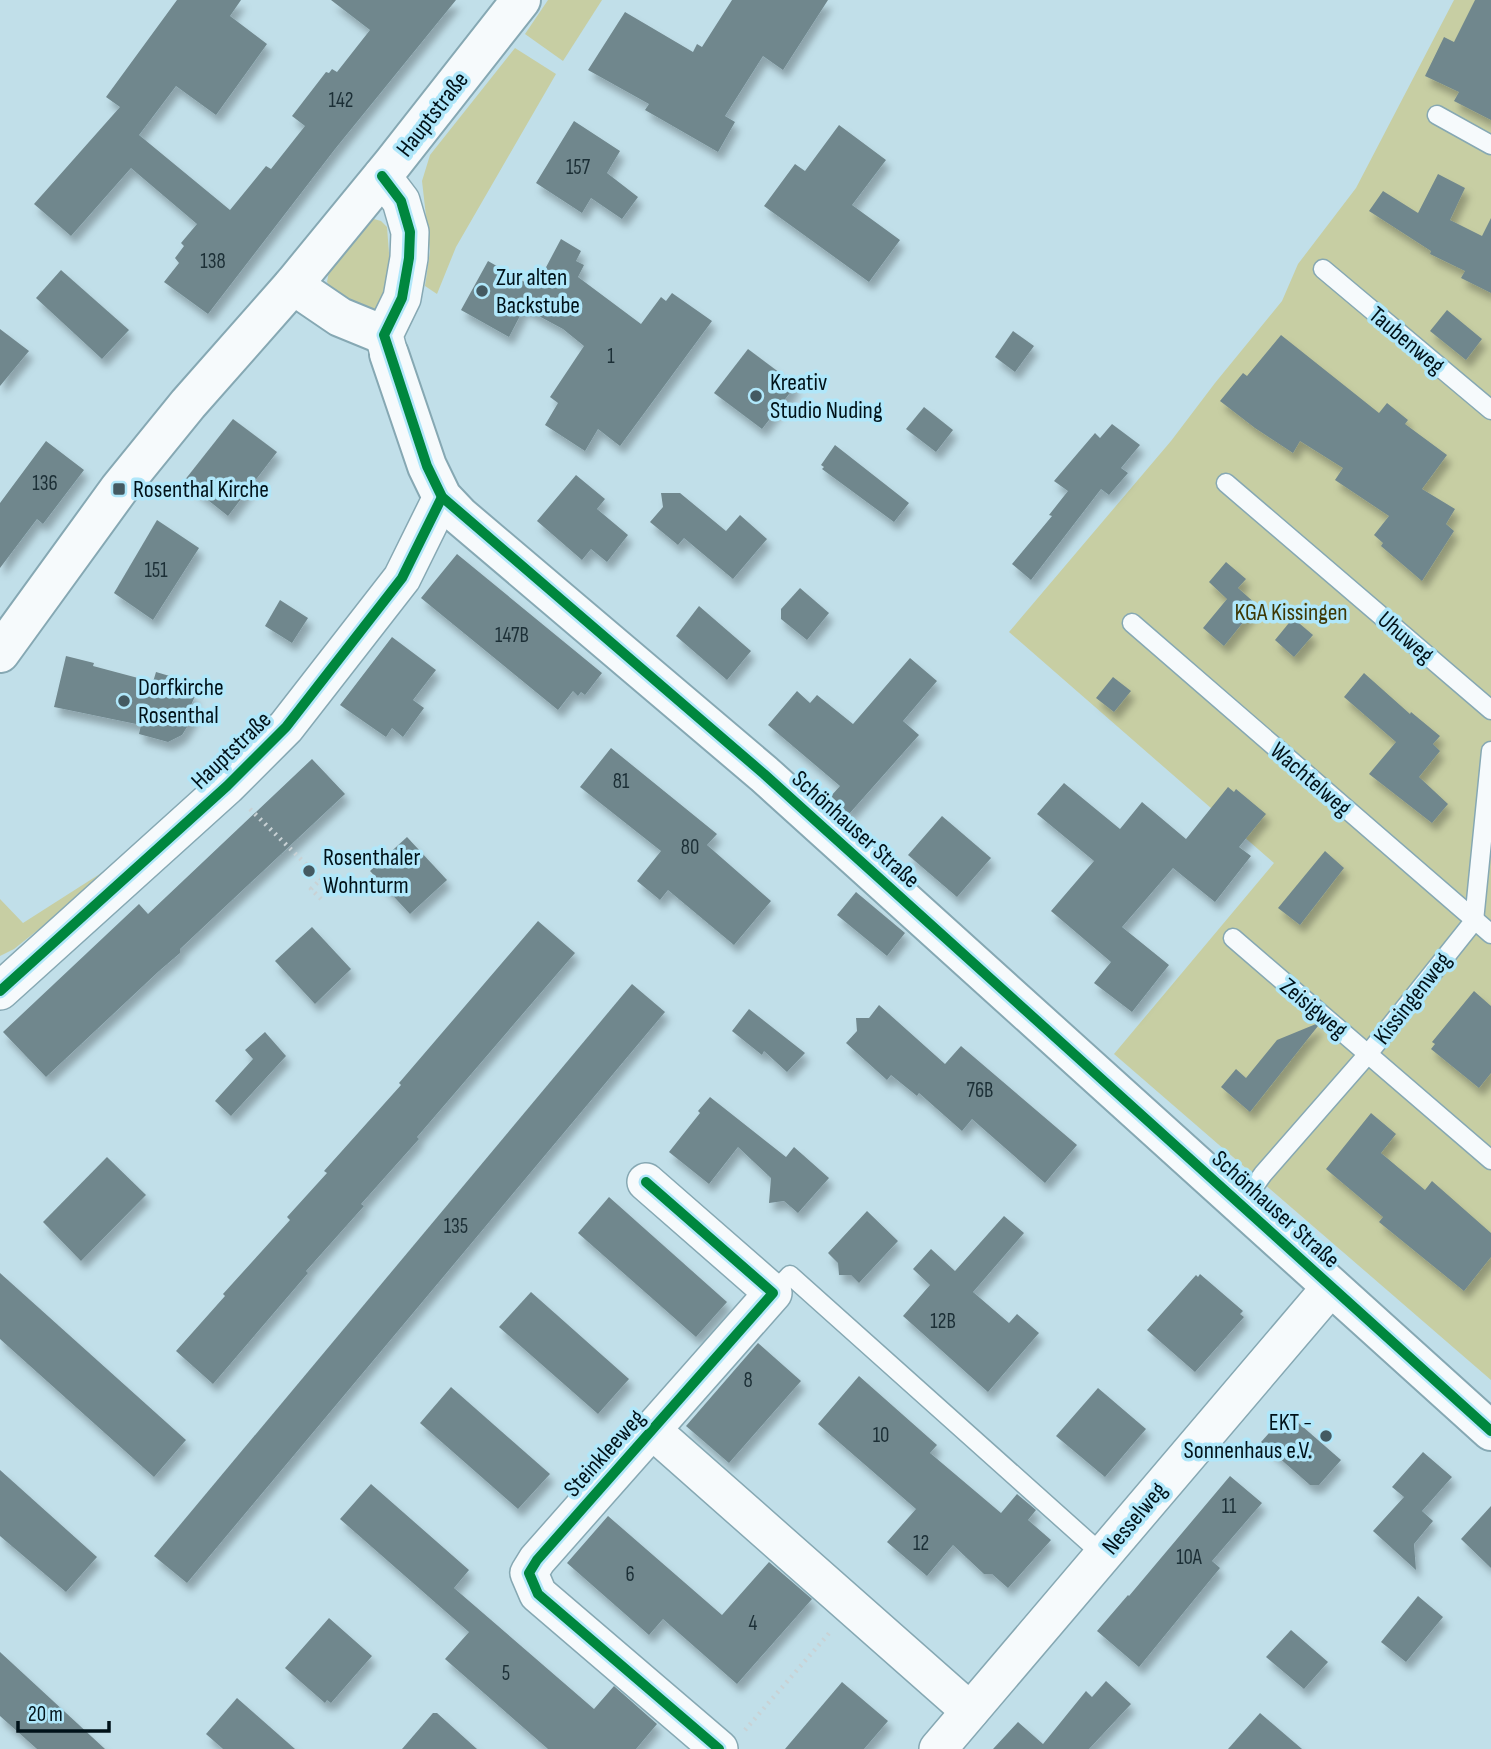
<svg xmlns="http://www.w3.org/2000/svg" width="1491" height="1749" viewBox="0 0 1491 1749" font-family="'Sofia Sans Condensed',sans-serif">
	<defs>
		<filter id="shadow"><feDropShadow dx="4.5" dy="8" stdDeviation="3.5" flood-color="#0004"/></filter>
	</defs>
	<rect width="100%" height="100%" fill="#c1dfe9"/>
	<g fill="#c7cea3">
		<path d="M 548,0 L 602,0 L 563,61 L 525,34 Z"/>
		<path d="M 1454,0 L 1491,0 L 1491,1380 L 1114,1054 L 1274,863 L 1009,632 L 1171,441 L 1215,383 L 1282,301 L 1298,264 L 1356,188 Z"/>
		<path d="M 515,48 L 556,74 L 456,247 L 437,294 L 425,286 L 430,251 L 422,181 L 430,155 Z"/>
		<path d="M 374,219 L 381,221 L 387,227 L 392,292 L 376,315 L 333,291 L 327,282 L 330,266 L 365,223 Z"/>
		<path d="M 142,847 L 14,949 L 0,956 L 0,899 L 23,923 Z"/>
	</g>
	<g fill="#70878d" filter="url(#shadow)">
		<path d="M 177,0 L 241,0 L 230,16 L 267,44 L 216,115 L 176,86 L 139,135 L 230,210 L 266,166 L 271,169 L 305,126 L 292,116 L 326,72 L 329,73 L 332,69 L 337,72 L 370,30 L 331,0 L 456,0 L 335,149 L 208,314 L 164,282 L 179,263 L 175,258 L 184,246 L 181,243 L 197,224 L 131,168 L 71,236 L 34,204 L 120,107 L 106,97 Z"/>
		<path d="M 732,0 L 828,0 L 783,70 L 763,56 L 725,116 L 735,122 L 718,152 L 645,110 L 649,104 L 588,70 L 625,12 L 693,52 L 697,44 L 702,47 Z"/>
		<path d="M 1475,0 L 1491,0 L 1491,120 L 1454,101 L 1459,92 L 1425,76 L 1444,37 L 1454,42 Z"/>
		<path d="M 574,121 L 620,151 L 607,173 L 638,197 L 622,219 L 591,198 L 582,213 L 536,183 Z"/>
		<path d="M 839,125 L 886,160 L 852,205 L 900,240 L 869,282 L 764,206 L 795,164 L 805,171 Z"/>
		<path d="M 1438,174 L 1465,188 L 1450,220 L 1482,236 L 1491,218 L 1491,293 L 1461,278 L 1465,271 L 1430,254 L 1431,251 L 1369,211 L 1383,191 L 1418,213 Z"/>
		<path d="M 561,239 L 581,251 L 576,261 L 584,265 L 578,277 L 641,324 L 661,297 L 666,301 L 672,293 L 712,321 L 620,446 L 598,429 L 585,451 L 545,425 L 558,403 L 550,397 L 584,346 L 563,329 L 524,308 L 509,337 L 461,310 L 488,261 L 535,288 Z"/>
		<path d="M 61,270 L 129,330 L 102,359 L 36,298 Z"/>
		<path d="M 1447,310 L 1482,339 L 1466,360 L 1430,331 Z"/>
		<path d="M 0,329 L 29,351 L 0,386 Z"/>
		<path d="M 1013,331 L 1034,346 L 1015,372 L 995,357 Z"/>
		<path d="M 1281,335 L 1379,413 L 1387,403 L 1408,420 L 1405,424 L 1447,455 L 1422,489 L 1455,509 L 1446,524 L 1454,531 L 1422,581 L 1381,546 L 1383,543 L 1374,535 L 1389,516 L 1335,480 L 1343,468 L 1300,441 L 1293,453 L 1255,428 L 1220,401 L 1243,373 L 1247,376 Z"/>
		<path d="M 748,349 L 796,385 L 762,429 L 714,393 Z"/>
		<path d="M 924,407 L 953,430 L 936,452 L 906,429 Z"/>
		<path d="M 233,419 L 277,452 L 228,516 L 184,481 Z"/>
		<path d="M 1112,424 L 1140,445 L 1121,468 L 1128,473 L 1109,495 L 1101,489 L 1031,580 L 1012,564 L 1052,516 L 1049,515 L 1068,491 L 1054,481 L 1095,433 L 1100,438 Z"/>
		<path d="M 46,441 L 84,470 L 43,524 L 37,519 L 0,568 L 0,503 Z"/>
		<path d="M 835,445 L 909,503 L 894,522 L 822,469 L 824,467 L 821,465 Z"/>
		<path d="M 576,475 L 605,499 L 597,509 L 628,535 L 607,562 L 591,549 L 582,560 L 537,521 Z"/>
		<path d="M 661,493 L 680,493 L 726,531 L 740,515 L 767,539 L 733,579 L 684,538 L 678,545 L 650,522 L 663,507 Z"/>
		<path d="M 157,520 L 199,548 L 153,620 L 114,593 Z"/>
		<path d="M 457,554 L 602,673 L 585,695 L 581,692 L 578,696 L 573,691 L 558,710 L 421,598 Z"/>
		<path d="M 1226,562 L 1246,579 L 1238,588 L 1257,605 L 1224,646 L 1203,628 L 1227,599 L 1209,582 Z"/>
		<path d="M 800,588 L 829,613 L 807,640 L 781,619 L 781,609 Z"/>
		<path d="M 280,600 L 308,618 L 292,643 L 265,626 Z"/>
		<path d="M 699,606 L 751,651 L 727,680 L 676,636 Z"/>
		<path d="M 1293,618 L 1313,635 L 1294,657 L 1275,640 Z"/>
		<path d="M 392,637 L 436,670 L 413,700 L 424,708 L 403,737 L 392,728 L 386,737 L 340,705 Z"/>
		<path d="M 66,656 L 94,663 L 93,666 L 153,682 L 156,672 L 190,682 L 187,691 L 195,696 L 191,705 L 195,714 L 192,719 L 182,735 L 168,742 L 139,734 L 141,725 L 54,707 Z"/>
		<path d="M 910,658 L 937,681 L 903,721 L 919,735 L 849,814 L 831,796 L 840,786 L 768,725 L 797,691 L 810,703 L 817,695 L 853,724 Z"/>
		<path d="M 1364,673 L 1410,714 L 1411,712 L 1440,736 L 1433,744 L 1440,751 L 1419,777 L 1448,804 L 1432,823 L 1369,774 L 1396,742 L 1344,697 Z"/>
		<path d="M 1113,677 L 1131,691 L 1114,712 L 1096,698 Z"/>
		<path d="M 611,748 L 717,834 L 707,845 L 771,901 L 734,945 L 668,890 L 660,900 L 637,881 L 661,851 L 580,787 Z"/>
		<path d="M 312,759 L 345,794 L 180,949 L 180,953 L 159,971 L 46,1077 L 3,1032 L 139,904 L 148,914 Z"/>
		<path d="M 1064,783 L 1120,829 L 1142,802 L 1186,839 L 1228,787 L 1234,792 L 1236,789 L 1266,814 L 1239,847 L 1251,856 L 1215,902 L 1173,868 L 1122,927 L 1169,965 L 1132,1012 L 1094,983 L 1111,962 L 1051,911 L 1094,861 L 1037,814 Z"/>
		<path d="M 942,816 L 991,858 L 957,897 L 908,855 Z"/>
		<path d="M 407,837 L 447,880 L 410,914 L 370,871 Z"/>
		<path d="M 1325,851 L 1344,868 L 1300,925 L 1278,908 Z"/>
		<path d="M 856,892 L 905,933 L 887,956 L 837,915 Z"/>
		<path d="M 538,921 L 575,953 L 417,1137 L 419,1139 L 361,1204 L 364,1206 L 306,1271 L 308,1273 L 213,1384 L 176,1351 L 225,1296 L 223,1294 L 290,1220 L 287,1217 L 327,1173 L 324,1171 L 401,1085 L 399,1083 Z"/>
		<path d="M 312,927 L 351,969 L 315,1004 L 275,961 Z"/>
		<path d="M 632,984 L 665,1012 L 187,1583 L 154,1556 Z"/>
		<path d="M 1474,991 L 1491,1006 L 1491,1073 L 1479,1088 L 1431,1049 L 1435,1044 L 1432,1042 Z"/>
		<path d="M 879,1005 L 945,1064 L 961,1046 L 1077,1145 L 1045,1183 L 972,1119 L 962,1131 L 919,1093 L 917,1096 L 891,1075 L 887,1080 L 846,1043 L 857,1031 L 856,1018 L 869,1018 Z"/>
		<path d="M 749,1009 L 805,1053 L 787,1072 L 764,1051 L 762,1055 L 732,1031 Z"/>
		<path d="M 1316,1024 L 1318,1026 L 1250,1112 L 1221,1087 L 1236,1069 L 1246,1078 L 1277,1040 Z"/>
		<path d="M 265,1032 L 286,1056 L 231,1116 L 215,1101 L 253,1059 L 245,1050 Z"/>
		<path d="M 710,1097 L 786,1157 L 794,1147 L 829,1178 L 798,1213 L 784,1201 L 769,1203 L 771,1178 L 738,1147 L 709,1184 L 669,1152 L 700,1113 L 698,1111 Z"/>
		<path d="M 1371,1113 L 1396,1134 L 1381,1153 L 1425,1190 L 1432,1181 L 1491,1233 L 1491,1257 L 1464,1291 L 1379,1222 L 1383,1217 L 1326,1169 Z"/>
		<path d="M 107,1157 L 146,1195 L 81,1261 L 43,1222 Z"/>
		<path d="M 609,1197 L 727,1302 L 696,1337 L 578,1233 Z"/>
		<path d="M 867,1211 L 898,1241 L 859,1283 L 851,1275 L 839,1275 L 838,1263 L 828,1253 Z"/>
		<path d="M 1004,1216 L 1024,1233 L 973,1292 L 1009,1323 L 1017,1314 L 1039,1333 L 988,1392 L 903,1316 L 930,1285 L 913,1269 L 931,1249 L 955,1271 Z"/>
		<path d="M 0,1273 L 186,1440 L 154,1477 L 0,1339 Z"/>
		<path d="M 1200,1274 L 1243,1311 L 1240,1314 L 1244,1317 L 1195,1372 L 1147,1330 L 1196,1275 L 1198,1277 Z"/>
		<path d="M 531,1292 L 629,1379 L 598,1414 L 499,1327 Z"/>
		<path d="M 758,1343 L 801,1381 L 729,1463 L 686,1426 Z"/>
		<path d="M 859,1376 L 937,1445 L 930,1453 L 1001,1513 L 1017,1494 L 1036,1510 L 1028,1520 L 1051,1540 L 1008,1588 L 992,1574 L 984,1574 L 953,1545 L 927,1576 L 887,1542 L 916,1509 L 818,1424 Z"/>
		<path d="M 451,1387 L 550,1474 L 518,1509 L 420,1423 Z"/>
		<path d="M 1098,1388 L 1146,1429 L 1105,1477 L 1056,1436 Z"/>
		<path d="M 1287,1413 L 1341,1460 L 1319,1485 L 1310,1485 L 1261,1442 Z"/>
		<path d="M 1423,1452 L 1452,1477 L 1422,1511 L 1433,1521 L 1414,1544 L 1416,1570 L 1373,1531 L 1404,1497 L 1392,1487 Z"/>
		<path d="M 0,1470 L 97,1557 L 66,1592 L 0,1536 Z"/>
		<path d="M 1230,1476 L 1262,1503 L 1212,1561 L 1220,1568 L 1139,1667 L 1097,1631 L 1128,1595 L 1129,1596 Z"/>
		<path d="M 371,1484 L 469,1570 L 454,1588 L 594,1709 L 614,1686 L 657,1724 L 636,1749 L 548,1749 L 445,1659 L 469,1632 L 340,1519 Z"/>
		<path d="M 1491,1506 L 1491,1568 L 1461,1539 Z"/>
		<path d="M 608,1516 L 722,1615 L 769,1562 L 812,1599 L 737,1684 L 663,1619 L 649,1635 L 567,1563 Z"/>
		<path d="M 1418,1596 L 1443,1617 L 1406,1662 L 1381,1642 Z"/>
		<path d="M 329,1618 L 372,1656 L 331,1703 L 327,1700 L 325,1703 L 285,1668 Z"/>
		<path d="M 1291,1630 L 1328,1662 L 1304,1689 L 1266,1657 Z"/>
		<path d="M 0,1652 L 65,1712 L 105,1749 L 37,1749 L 0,1716 Z"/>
		<path d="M 1106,1681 L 1131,1704 L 1089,1749 L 993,1749 L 1018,1722 L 1043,1744 L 1086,1691 L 1092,1697 Z"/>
		<path d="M 842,1682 L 888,1721 L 864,1749 L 785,1749 Z"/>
		<path d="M 237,1698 L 295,1749 L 223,1749 L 206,1734 Z"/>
		<path d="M 433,1713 L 437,1713 L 477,1749 L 402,1749 Z"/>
		<path d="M 1260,1713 L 1302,1749 L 1228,1749 Z"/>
	</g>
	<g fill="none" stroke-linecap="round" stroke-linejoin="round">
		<defs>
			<g id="service">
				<path d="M 1437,115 L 1491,145"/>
				<path d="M 1323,269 L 1491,410"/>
				<path d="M 1226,483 L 1491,710"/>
				<path d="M 1132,623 L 1491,934"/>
				<path d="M 1233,938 L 1491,1160"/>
				<path d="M 1240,1206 L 1263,1174 L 1368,1054 L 1474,921 L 1491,751"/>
				<path d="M 773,1293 L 790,1275 L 1103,1555"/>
			</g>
			<g id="minor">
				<path d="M 382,176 L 401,201 L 410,232 L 409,258 L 402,298 L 384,335 L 389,354"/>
				<path d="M 0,991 L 227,786 L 286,727 L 402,578 L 442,497"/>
				<path d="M 646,1182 L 773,1293 L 537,1560 L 529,1573 L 538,1594 L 719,1749"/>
				<path d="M 653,1431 L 970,1711"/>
				<path d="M 938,1749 L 1331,1287"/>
			</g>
			<g id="tertiary">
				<path d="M 293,285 L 340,317 L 384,335"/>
				<path d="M 389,354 L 427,466 L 442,497 L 460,516 L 764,774 L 1491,1431"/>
				<path d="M 0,653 L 119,489 L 188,404 L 293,285 L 393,163 L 521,0"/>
			</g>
		</defs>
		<use href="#service" stroke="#86a8b3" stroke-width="21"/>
		<use href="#minor" stroke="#86a8b3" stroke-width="40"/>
		<use href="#tertiary" stroke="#86a8b3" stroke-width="42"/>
		<g stroke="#c9d2d5" stroke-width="4.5" stroke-dasharray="2 5" stroke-linecap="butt">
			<path d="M 250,809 L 321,879 L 311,889 L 324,902"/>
			<path d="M 745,1730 L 831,1631"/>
		</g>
		<use href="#service" stroke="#f6fafc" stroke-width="18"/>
		<use href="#minor" stroke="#f6fafc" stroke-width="37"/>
		<use href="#tertiary" stroke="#f6fafc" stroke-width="38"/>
		<defs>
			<g id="cycleway">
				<path d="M 382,176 L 401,201 L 410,232 L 409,258 L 402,298 L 384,335 L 427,466 L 442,497 L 764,774 L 1491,1431"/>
				<path d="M 0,991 L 227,786 L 286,727 L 402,578 L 442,497"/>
				<path d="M 646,1182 L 773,1293 L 537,1560 L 529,1573 L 538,1594 L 719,1749"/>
			</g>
		</defs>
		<use href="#cycleway" stroke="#b0e7fa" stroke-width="15"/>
		<use href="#cycleway" stroke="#00873e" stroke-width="10"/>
	</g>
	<g fill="#445a62" stroke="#b0e7fa" stroke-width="2.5">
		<circle cx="482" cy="291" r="7"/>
		<circle cx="756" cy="396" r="7"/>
		<rect x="112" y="482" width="14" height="14" rx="3.5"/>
		<circle cx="124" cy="701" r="7"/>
		<circle cx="309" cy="871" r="7"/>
		<circle cx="1326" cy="1436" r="7"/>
	</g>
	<g text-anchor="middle" stroke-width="7" stroke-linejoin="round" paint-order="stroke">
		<g font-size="21" fill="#1c2f36">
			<text x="341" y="107">142</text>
			<text x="578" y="174">157</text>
			<text x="213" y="268">138</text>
			<text x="611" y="363">1</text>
			<text x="45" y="490">136</text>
			<text x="156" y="577">151</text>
			<text x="512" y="642">147B</text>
			<text x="621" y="788">81</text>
			<text x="690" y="854">80</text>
			<text x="980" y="1097">76B</text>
			<text x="456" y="1233">135</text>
			<text x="943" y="1328">12B</text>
			<text x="748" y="1387">8</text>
			<text x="881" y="1442">10</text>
			<text x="1229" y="1513">11</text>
			<text x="921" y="1550">12</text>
			<text x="1189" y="1564">10A</text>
			<text x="630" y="1581">6</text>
			<text x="753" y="1630">4</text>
			<text x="506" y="1680">5</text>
		</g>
		<g font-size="24" fill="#001219" stroke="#b0e7fa">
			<text transform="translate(432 114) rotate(-52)" y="8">Hauptstraße</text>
			<text transform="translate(1407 340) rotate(40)" y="8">Taubenweg</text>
			<text transform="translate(1406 637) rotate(41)" y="8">Uhuweg</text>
			<text transform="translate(231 750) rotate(-44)" y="8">Hauptstraße</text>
			<text transform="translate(1311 779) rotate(41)" y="8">Wachtelweg</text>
			<text transform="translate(856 829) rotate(42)" y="8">Schönhauser Straße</text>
			<text transform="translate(1412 998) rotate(-52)" y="8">Kissingenweg</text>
			<text transform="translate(1314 1008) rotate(40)" y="8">Zeisigweg</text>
			<text transform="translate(1276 1209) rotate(42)" y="8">Schönhauser Straße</text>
			<text transform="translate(604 1453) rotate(-48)" y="8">Steinkleeweg</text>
			<text transform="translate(1134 1518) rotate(-50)" y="8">Nesselweg</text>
		</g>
		<g font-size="24" fill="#001219" stroke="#b0e7fa" text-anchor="start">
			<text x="496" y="285">Zur alten<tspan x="496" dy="28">Backstube</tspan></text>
			<text x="770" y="390">Kreativ<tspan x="770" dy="28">Studio Nuding</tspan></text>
			<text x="133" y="497">Rosenthal Kirche</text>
			<text x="138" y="695">Dorfkirche<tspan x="138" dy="28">Rosenthal</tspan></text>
			<text x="323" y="865">Rosenthaler<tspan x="323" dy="28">Wohnturm</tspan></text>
			<text x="1312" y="1430" text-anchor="end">EKT -<tspan x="1312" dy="28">Sonnenhaus e.V.</tspan></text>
		</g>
		<g font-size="24" fill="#3d3704" stroke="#b0e7fa">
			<text x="1291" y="620">KGA Kissingen</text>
		</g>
	</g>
	<path d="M18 1721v10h91v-10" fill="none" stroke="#001219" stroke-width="3.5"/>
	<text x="28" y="1721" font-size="21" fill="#001219" stroke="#b0e7fa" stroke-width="5" paint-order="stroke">20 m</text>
</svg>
